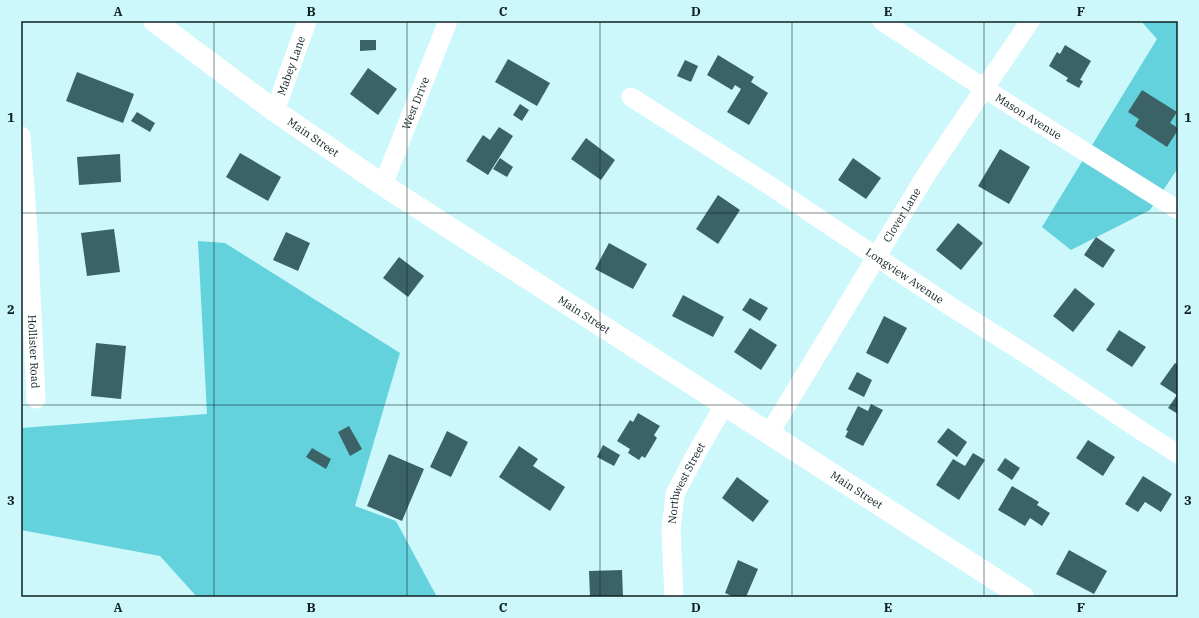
<svg xmlns="http://www.w3.org/2000/svg" width="1199" height="618" viewBox="0 0 1199 618" font-family="'IBM Plex Serif',serif">
	<rect width="100%" height="100%" fill="#ccf8fc"/>
	<g fill="#63d2dd">
		<path d="M 1141,21 L 1178,21 L 1178,168 L 1150,210 L 1071,250 L 1042,227 L 1157,39 Z"/>
		<path d="M 198,241 L 225,243 L 400,353 L 355,506 L 396,521 L 437,597 L 197,597 L 160,556 L 21,530 L 21,428 L 207,414 Z"/>
	</g>
	<g fill="#3b6367">
		<path d="M 360,40 L 376,40 L 376,50 L 360,51 Z"/>
		<path d="M 1065,45 L 1091,61 L 1080,80 L 1083,81 L 1079,88 L 1066,81 L 1068,78 L 1049,66 L 1057,52 L 1060,54 Z"/>
		<path d="M 718,55 L 754,77 L 751,82 L 768,93 L 749,125 L 727,112 L 741,89 L 735,85 L 732,90 L 707,75 Z"/>
		<path d="M 508,59 L 550,83 L 537,106 L 495,82 Z"/>
		<path d="M 685,60 L 698,66 L 691,82 L 677,76 Z"/>
		<path d="M 368,68 L 397,89 L 378,115 L 350,94 Z"/>
		<path d="M 77,72 L 134,94 L 123,123 L 66,101 Z"/>
		<path d="M 1142,90 L 1177,112 L 1170,123 L 1178,128 L 1178,130 L 1167,147 L 1135,126 L 1139,119 L 1128,112 Z"/>
		<path d="M 520,104 L 529,110 L 522,121 L 513,115 Z"/>
		<path d="M 137,112 L 155,123 L 150,132 L 131,121 Z"/>
		<path d="M 499,127 L 513,136 L 488,175 L 466,161 L 483,135 L 490,140 Z"/>
		<path d="M 586,138 L 615,160 L 601,180 L 571,159 Z"/>
		<path d="M 1000,149 L 1030,167 L 1009,204 L 978,186 Z"/>
		<path d="M 240,153 L 281,177 L 268,201 L 226,177 Z"/>
		<path d="M 120,154 L 121,182 L 79,185 L 77,157 Z"/>
		<path d="M 500,158 L 513,167 L 507,177 L 493,169 Z"/>
		<path d="M 853,158 L 881,178 L 866,199 L 838,180 Z"/>
		<path d="M 718,195 L 740,210 L 718,244 L 696,229 Z"/>
		<path d="M 958,223 L 983,243 L 961,270 L 936,250 Z"/>
		<path d="M 114,229 L 120,272 L 87,276 L 81,233 Z"/>
		<path d="M 286,232 L 310,243 L 298,271 L 273,260 Z"/>
		<path d="M 1096,237 L 1115,250 L 1103,268 L 1084,255 Z"/>
		<path d="M 609,243 L 647,264 L 633,289 L 595,269 Z"/>
		<path d="M 399,257 L 424,276 L 408,297 L 383,278 Z"/>
		<path d="M 1075,288 L 1095,304 L 1073,332 L 1053,316 Z"/>
		<path d="M 683,295 L 724,317 L 713,337 L 672,316 Z"/>
		<path d="M 750,298 L 768,308 L 760,321 L 742,310 Z"/>
		<path d="M 884,316 L 907,328 L 888,364 L 866,353 Z"/>
		<path d="M 750,328 L 777,345 L 761,370 L 734,352 Z"/>
		<path d="M 1119,330 L 1146,347 L 1132,367 L 1106,350 Z"/>
		<path d="M 96,343 L 126,346 L 121,399 L 91,396 Z"/>
		<path d="M 1175,363 L 1178,365 L 1178,414 L 1168,408 L 1177,395 L 1160,384 Z"/>
		<path d="M 857,372 L 872,380 L 864,397 L 848,389 Z"/>
		<path d="M 871,404 L 883,410 L 863,446 L 845,437 L 848,431 L 846,430 L 858,406 L 868,411 Z"/>
		<path d="M 638,413 L 660,426 L 654,435 L 657,438 L 645,458 L 642,456 L 639,460 L 628,453 L 630,449 L 617,441 L 630,420 L 633,422 Z"/>
		<path d="M 349,426 L 362,449 L 350,456 L 338,432 Z"/>
		<path d="M 948,428 L 967,442 L 957,457 L 937,442 Z"/>
		<path d="M 447,431 L 468,442 L 451,477 L 430,467 Z"/>
		<path d="M 1088,440 L 1115,457 L 1103,476 L 1076,458 Z"/>
		<path d="M 603,445 L 620,455 L 614,466 L 597,457 Z"/>
		<path d="M 519,446 L 538,459 L 533,466 L 565,487 L 550,511 L 499,477 Z"/>
		<path d="M 312,448 L 331,459 L 326,469 L 306,457 Z"/>
		<path d="M 973,453 L 985,460 L 959,500 L 936,485 L 953,459 L 965,466 Z"/>
		<path d="M 389,454 L 424,469 L 402,521 L 367,506 Z"/>
		<path d="M 1005,458 L 1020,468 L 1012,480 L 997,470 Z"/>
		<path d="M 1143,476 L 1172,494 L 1161,512 L 1145,502 L 1138,512 L 1125,504 Z"/>
		<path d="M 737,477 L 769,501 L 753,522 L 722,498 Z"/>
		<path d="M 1012,486 L 1039,502 L 1037,505 L 1050,513 L 1042,526 L 1030,518 L 1025,526 L 998,510 Z"/>
		<path d="M 1069,550 L 1107,571 L 1094,594 L 1056,574 Z"/>
		<path d="M 738,560 L 758,569 L 746,597 L 734,597 L 725,593 Z"/>
		<path d="M 622,570 L 623,597 L 590,597 L 589,571 Z"/>
	</g>
	<g fill="none" stroke-linecap="round" stroke-linejoin="round">
		<g stroke="#fff" stroke-width="19">
			<path id="s1" d="M 882,21 L 985,89 L 1178,210"/>
			<path id="s2" d="M 631,97 L 766,183 L 953,308 L 1040,363 L 1143,432 L 1178,454"/>
			<path id="s3" d="M 275,111 L 307,21"/>
			<path id="s4" d="M 21,136 L 28,230 L 36,399"/>
			<path id="s5" d="M 383,185 L 448,21"/>
			<path id="s6" d="M 769,434 L 926,175 L 1030,21"/>
			<path id="s7" d="M 674,597 L 671,531 L 675,494 L 696,454 L 724,405"/>
		</g>
		<path stroke="#fff" stroke-width="22" id="s8" d="M 154,21 L 275,111 L 383,185 L 1023,597"/>
	</g>
	<path fill="none" stroke="#102122" stroke-width="1" stroke-opacity="0.55" d="M 214,21 L 214,597M 407,21 L 407,597M 600,21 L 600,597M 792,21 L 792,597M 984,21 L 984,597M 21,213 L 1178,213M 21,405 L 1178,405"/>
	<g text-anchor="middle" stroke-width="4" stroke-linejoin="round" paint-order="stroke">
		<g font-size="11" fill="#102122" stroke="#ccf8fc">
			<text dy="4" stroke="none"><textPath href="#s3" startOffset="48">Mabey Lane</textPath></text>
			<text dy="4" stroke="none"><textPath href="#s5" startOffset="88">West Drive</textPath></text>
			<text dy="4" stroke="none"><textPath href="#s1" startOffset="175">Mason Avenue</textPath></text>
			<text dy="4" stroke="none"><textPath href="#s8" startOffset="197">Main Street</textPath></text>
			<text dy="4" stroke="none"><textPath href="#s6" startOffset="256">Clover Lane</textPath></text>
			<text dy="4" stroke="none"><textPath href="#s2" startOffset="327">Longview Avenue</textPath></text>
			<text dy="4" stroke="none"><textPath href="#s8" startOffset="521">Main Street</textPath></text>
			<text dy="4" stroke="none"><textPath href="#s4" startOffset="216">Hollister Road</textPath></text>
			<text dy="4" stroke="none"><textPath href="#s7" startOffset="117">Northwest Street</textPath></text>
			<text dy="4" stroke="none"><textPath href="#s8" startOffset="845">Main Street</textPath></text>
		</g>
	</g>
	<rect width="1199" height="618" fill="none" stroke="#ccf8fc" stroke-width="44"/>
	<rect x="22" y="22" width="1155" height="574" fill="none" stroke="#102122" stroke-width="1.5"/>
	<g font-size="13" text-anchor="middle" font-weight="bold" fill="#102122">
		<text x="118" y="16">A</text>
		<text x="311" y="16">B</text>
		<text x="503" y="16">C</text>
		<text x="696" y="16">D</text>
		<text x="888" y="16">E</text>
		<text x="1081" y="16">F</text>
		<text x="11" y="122">1</text>
		<text x="1188" y="122">1</text>
		<text x="11" y="314">2</text>
		<text x="1188" y="314">2</text>
		<text x="11" y="505">3</text>
		<text x="1188" y="505">3</text>
		<text x="118" y="612">A</text>
		<text x="311" y="612">B</text>
		<text x="503" y="612">C</text>
		<text x="696" y="612">D</text>
		<text x="888" y="612">E</text>
		<text x="1081" y="612">F</text>
	</g>
</svg>
